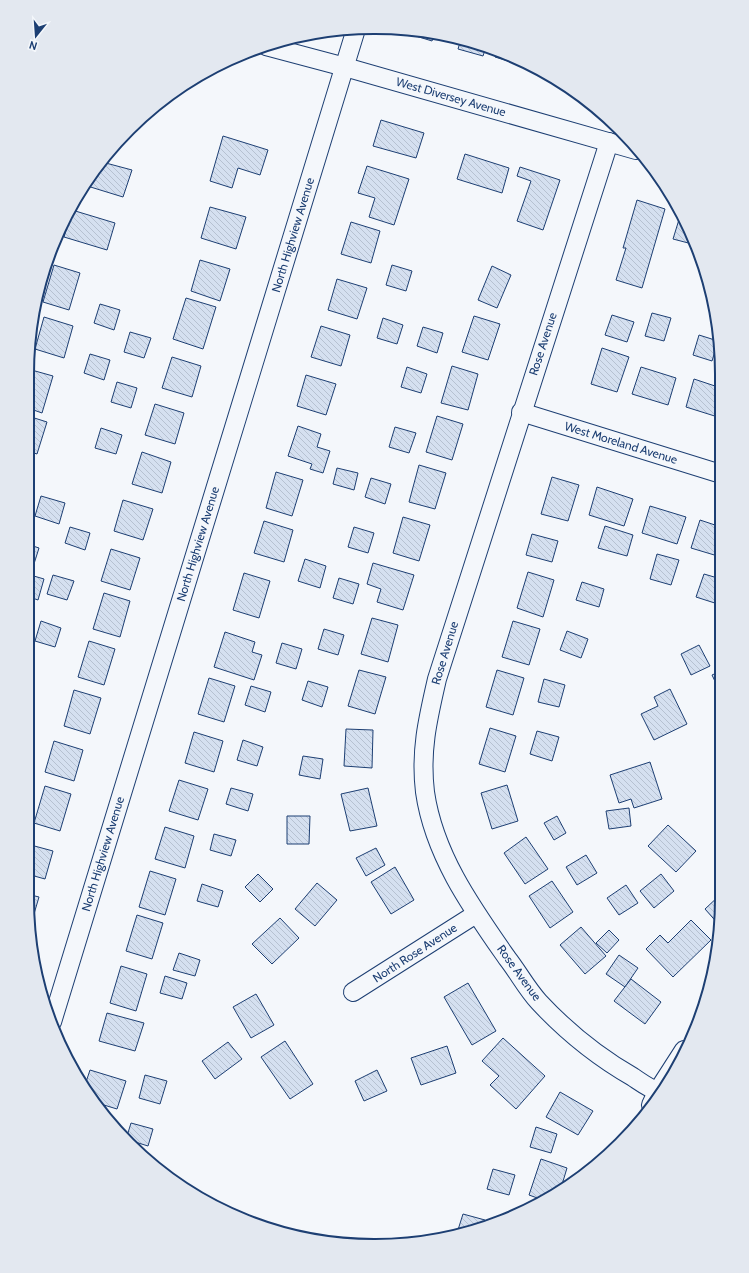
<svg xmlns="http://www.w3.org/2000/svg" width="749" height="1273" viewBox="0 0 749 1273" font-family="Cabin,sans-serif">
	<defs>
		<pattern id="building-back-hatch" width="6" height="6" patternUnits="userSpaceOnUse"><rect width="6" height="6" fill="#d5e0f0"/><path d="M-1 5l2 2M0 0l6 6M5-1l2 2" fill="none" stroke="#b6c1d1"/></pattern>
	</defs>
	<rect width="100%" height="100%" fill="#f4f7fb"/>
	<g fill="url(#building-back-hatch)" stroke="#1d3f73">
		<path d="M 407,30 L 435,33 L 432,41 L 406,33 Z"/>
		<path d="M 461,39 L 486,47 L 483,56 L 458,49 Z"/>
		<path d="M 497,50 L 507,53 L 537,70 L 495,57 Z"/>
		<path d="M 381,120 L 424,133 L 416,158 L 373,146 Z"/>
		<path d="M 223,136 L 268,150 L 260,175 L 238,168 L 232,188 L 210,181 Z"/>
		<path d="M 465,154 L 509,168 L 502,193 L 457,179 Z"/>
		<path d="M 102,162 L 132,170 L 123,197 L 84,185 Z"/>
		<path d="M 367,166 L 409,179 L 394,225 L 369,217 L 375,198 L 358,193 Z"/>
		<path d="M 520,167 L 560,180 L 543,230 L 517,221 L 531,181 L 517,176 Z"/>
		<path d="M 637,200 L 665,209 L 642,288 L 616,280 L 626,248 L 623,248 Z"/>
		<path d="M 210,207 L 246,217 L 236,249 L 201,238 Z"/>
		<path d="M 72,210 L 115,223 L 107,250 L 64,237 Z"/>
		<path d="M 681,213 L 696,245 L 673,239 Z"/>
		<path d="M 351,222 L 380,231 L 371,263 L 341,254 Z"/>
		<path d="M 200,260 L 230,269 L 220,301 L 191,291 Z"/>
		<path d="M 54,265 L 80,273 L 69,310 L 43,302 Z"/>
		<path d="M 392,265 L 412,271 L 406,291 L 386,285 Z"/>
		<path d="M 492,266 L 511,275 L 497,308 L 478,300 Z"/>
		<path d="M 337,279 L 367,288 L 357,319 L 328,310 Z"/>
		<path d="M 186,298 L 216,307 L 203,349 L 173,339 Z"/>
		<path d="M 100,304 L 120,310 L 114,330 L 94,323 Z"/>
		<path d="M 652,313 L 671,318 L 664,341 L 645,336 Z"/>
		<path d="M 612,315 L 634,322 L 627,342 L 605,335 Z"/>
		<path d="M 474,316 L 500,324 L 488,360 L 462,352 Z"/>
		<path d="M 44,317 L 73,326 L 64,358 L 35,349 Z"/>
		<path d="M 383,318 L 403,325 L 397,344 L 377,338 Z"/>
		<path d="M 321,326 L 350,335 L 341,366 L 311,357 Z"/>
		<path d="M 423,327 L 443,333 L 437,353 L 417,346 Z"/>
		<path d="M 130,332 L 151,338 L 144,358 L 124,352 Z"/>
		<path d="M 699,335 L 718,341 L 712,361 L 693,355 Z"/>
		<path d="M 602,348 L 629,357 L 617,392 L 591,384 Z"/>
		<path d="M 90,354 L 110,360 L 104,380 L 84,373 Z"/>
		<path d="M 172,357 L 201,366 L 192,397 L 162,388 Z"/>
		<path d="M 452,366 L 478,374 L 468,410 L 441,403 Z"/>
		<path d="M 407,367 L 427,374 L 421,393 L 401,387 Z"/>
		<path d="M 641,367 L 676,378 L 668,405 L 632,394 Z"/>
		<path d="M 28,369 L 53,376 L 42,413 L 28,408 Z"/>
		<path d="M 306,375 L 336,384 L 326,415 L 297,406 Z"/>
		<path d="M 694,379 L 721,388 L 721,418 L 686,407 Z"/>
		<path d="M 117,382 L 137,388 L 131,408 L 111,402 Z"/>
		<path d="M 155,404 L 184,413 L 175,444 L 145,435 Z"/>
		<path d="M 28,416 L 47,422 L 37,454 L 28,451 Z"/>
		<path d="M 437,416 L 463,424 L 452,460 L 426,452 Z"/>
		<path d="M 298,426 L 321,434 L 317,447 L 330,451 L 323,473 L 310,469 L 312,464 L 288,456 Z"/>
		<path d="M 395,427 L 416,433 L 409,453 L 389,447 Z"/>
		<path d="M 101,428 L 122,435 L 116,454 L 95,448 Z"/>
		<path d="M 142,452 L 171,462 L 162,493 L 132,484 Z"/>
		<path d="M 419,465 L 446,473 L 435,509 L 409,502 Z"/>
		<path d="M 337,468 L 358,473 L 354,490 L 333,484 Z"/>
		<path d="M 276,472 L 303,480 L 292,516 L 266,508 Z"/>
		<path d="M 552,477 L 579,485 L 568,521 L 541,514 Z"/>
		<path d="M 371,478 L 391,484 L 385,504 L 365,497 Z"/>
		<path d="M 597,487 L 633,499 L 624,526 L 589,515 Z"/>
		<path d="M 41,496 L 65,503 L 59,524 L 35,516 Z"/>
		<path d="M 123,500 L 153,509 L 143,540 L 114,531 Z"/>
		<path d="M 650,506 L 686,517 L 677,544 L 642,533 Z"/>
		<path d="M 403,517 L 430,525 L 419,561 L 393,553 Z"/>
		<path d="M 700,520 L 721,527 L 721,557 L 691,548 Z"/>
		<path d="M 264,521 L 293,530 L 284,562 L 254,553 Z"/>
		<path d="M 605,526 L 633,535 L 627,556 L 598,548 Z"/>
		<path d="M 70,527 L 90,533 L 85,550 L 65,543 Z"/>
		<path d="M 354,527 L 374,533 L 368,553 L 348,547 Z"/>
		<path d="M 532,534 L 558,541 L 552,562 L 526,555 Z"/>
		<path d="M 27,544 L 39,548 L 33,567 L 27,565 Z"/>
		<path d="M 111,549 L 140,558 L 130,590 L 101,581 Z"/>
		<path d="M 657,554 L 679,560 L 671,585 L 650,579 Z"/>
		<path d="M 305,559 L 326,566 L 320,588 L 298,581 Z"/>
		<path d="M 373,563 L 414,575 L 403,610 L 377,602 L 381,589 L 367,584 Z"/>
		<path d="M 528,572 L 554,580 L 543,617 L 517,608 Z"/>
		<path d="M 244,573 L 270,581 L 259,618 L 233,610 Z"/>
		<path d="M 27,574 L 44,579 L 38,600 L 27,596 Z"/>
		<path d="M 704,574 L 721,579 L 721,605 L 696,597 Z"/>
		<path d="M 53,575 L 74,581 L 67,600 L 47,594 Z"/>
		<path d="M 339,578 L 359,584 L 353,604 L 333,598 Z"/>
		<path d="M 582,582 L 604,589 L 599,607 L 576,600 Z"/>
		<path d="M 104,593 L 130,601 L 120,637 L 93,629 Z"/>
		<path d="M 372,618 L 398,625 L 388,662 L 361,654 Z"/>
		<path d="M 41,621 L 61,628 L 55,647 L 35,641 Z"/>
		<path d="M 513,621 L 540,629 L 529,665 L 502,657 Z"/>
		<path d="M 324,629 L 344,635 L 338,655 L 318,649 Z"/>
		<path d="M 567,631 L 588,639 L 581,658 L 560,650 Z"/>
		<path d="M 225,632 L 255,642 L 252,652 L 262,655 L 254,680 L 214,667 Z"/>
		<path d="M 89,641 L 115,649 L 104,685 L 78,677 Z"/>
		<path d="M 282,643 L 302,649 L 296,669 L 276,663 Z"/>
		<path d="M 699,645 L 710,666 L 691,675 L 681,654 Z"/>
		<path d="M 359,670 L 386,677 L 375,714 L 348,706 Z"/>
		<path d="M 497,670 L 524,678 L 513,715 L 486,707 Z"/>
		<path d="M 721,671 L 721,694 L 712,675 Z"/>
		<path d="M 209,678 L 235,686 L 224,722 L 198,714 Z"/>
		<path d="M 544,679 L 565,685 L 559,707 L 538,702 Z"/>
		<path d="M 308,681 L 328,687 L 322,707 L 302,700 Z"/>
		<path d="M 251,686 L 271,692 L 265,712 L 245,705 Z"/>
		<path d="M 670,689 L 687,724 L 654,740 L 641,714 L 658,706 L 654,697 Z"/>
		<path d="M 74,690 L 101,698 L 90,734 L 64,726 Z"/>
		<path d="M 490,728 L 516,736 L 505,772 L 479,764 Z"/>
		<path d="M 346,729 L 373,730 L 372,768 L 344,766 Z"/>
		<path d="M 537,731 L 559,737 L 552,761 L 530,754 Z"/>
		<path d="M 194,732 L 223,741 L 214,772 L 185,763 Z"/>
		<path d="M 243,740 L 263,747 L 257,766 L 237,760 Z"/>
		<path d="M 54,741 L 83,750 L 74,781 L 45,772 Z"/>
		<path d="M 303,756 L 323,759 L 320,779 L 299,775 Z"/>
		<path d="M 650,762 L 662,799 L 634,808 L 631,799 L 619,803 L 610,775 Z"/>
		<path d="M 179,780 L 208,789 L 198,820 L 169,811 Z"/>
		<path d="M 507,785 L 518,821 L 492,829 L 481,793 Z"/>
		<path d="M 45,786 L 71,794 L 60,831 L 34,823 Z"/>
		<path d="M 231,788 L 253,794 L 248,811 L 226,804 Z"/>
		<path d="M 368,788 L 377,826 L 350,831 L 341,794 Z"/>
		<path d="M 629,808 L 631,826 L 609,829 L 606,811 Z"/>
		<path d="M 287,816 L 310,816 L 309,844 L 287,844 Z"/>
		<path d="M 557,816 L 566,833 L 554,840 L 544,823 Z"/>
		<path d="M 668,825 L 696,851 L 676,872 L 648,846 Z"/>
		<path d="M 165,827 L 194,836 L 185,868 L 155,859 Z"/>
		<path d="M 214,834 L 236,840 L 231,856 L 210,850 Z"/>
		<path d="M 526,837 L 548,869 L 525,884 L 504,853 Z"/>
		<path d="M 27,844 L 53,851 L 45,879 L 27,874 Z"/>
		<path d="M 376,848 L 385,865 L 366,876 L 356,858 Z"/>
		<path d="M 586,855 L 597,873 L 577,885 L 566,867 Z"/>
		<path d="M 395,867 L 414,900 L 391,914 L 371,882 Z"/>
		<path d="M 150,871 L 176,879 L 165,915 L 139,907 Z"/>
		<path d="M 258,874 L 273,889 L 260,902 L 245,887 Z"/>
		<path d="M 661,874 L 674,891 L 654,908 L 640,891 Z"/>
		<path d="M 552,881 L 573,912 L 550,928 L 529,896 Z"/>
		<path d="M 317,883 L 337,900 L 315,926 L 295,909 Z"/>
		<path d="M 202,884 L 223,891 L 218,907 L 197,901 Z"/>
		<path d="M 626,885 L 638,903 L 619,915 L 607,898 Z"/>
		<path d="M 27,894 L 39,897 L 31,924 L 27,898 Z"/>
		<path d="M 721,894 L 721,921 L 720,926 L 705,909 Z"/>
		<path d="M 137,915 L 163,923 L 152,959 L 126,951 Z"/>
		<path d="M 280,918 L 299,938 L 272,964 L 252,944 Z"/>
		<path d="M 691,920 L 711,940 L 673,977 L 646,949 L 660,935 L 668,943 Z"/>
		<path d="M 581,927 L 606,956 L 585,974 L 560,945 Z"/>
		<path d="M 609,930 L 619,940 L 607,953 L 596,943 Z"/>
		<path d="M 179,953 L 200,960 L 195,976 L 173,970 Z"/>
		<path d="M 619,955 L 638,968 L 625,987 L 606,974 Z"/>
		<path d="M 121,966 L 147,974 L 136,1011 L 110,1003 Z"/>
		<path d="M 165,976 L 187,983 L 182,999 L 160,993 Z"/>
		<path d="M 631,979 L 661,1002 L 645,1024 L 614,1001 Z"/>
		<path d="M 468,983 L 496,1031 L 472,1045 L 444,997 Z"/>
		<path d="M 256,994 L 274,1025 L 251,1038 L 233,1007 Z"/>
		<path d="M 107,1013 L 144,1023 L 135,1051 L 99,1041 Z"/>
		<path d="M 503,1038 L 545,1076 L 516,1109 L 490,1085 L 499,1076 L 482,1061 Z"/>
		<path d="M 285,1041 L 313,1084 L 290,1099 L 261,1057 Z"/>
		<path d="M 228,1042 L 242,1059 L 215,1079 L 202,1061 Z"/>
		<path d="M 447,1046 L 456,1073 L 421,1085 L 411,1058 Z"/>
		<path d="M 90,1070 L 126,1081 L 117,1109 L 94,1102 L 85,1085 Z"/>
		<path d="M 377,1070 L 387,1091 L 364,1101 L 355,1081 Z"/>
		<path d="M 145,1075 L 167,1081 L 160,1104 L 139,1098 Z"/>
		<path d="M 560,1092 L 593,1111 L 578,1135 L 546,1117 Z"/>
		<path d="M 131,1123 L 153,1129 L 148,1146 L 132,1141 L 127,1136 Z"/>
		<path d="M 536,1127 L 557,1134 L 551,1153 L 530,1147 Z"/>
		<path d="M 541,1159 L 567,1168 L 561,1188 L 540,1199 L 529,1195 Z"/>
		<path d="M 493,1169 L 515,1175 L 509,1195 L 487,1189 Z"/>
		<path d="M 463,1214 L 485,1220 L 482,1228 L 457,1233 Z"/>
	</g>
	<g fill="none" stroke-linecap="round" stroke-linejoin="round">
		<defs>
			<g id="minor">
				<path d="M 266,46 L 345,67 L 636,150"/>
				<path d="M 609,142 L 437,679 C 428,718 420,751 425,792 C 434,855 472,908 507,958 C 518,972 527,989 539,1002 C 567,1032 598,1057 633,1077 C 642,1083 651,1090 662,1093"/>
				<path d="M 521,412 L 721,474"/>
				<path d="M 353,992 L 476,914"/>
				<path d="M 52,1022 L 356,29"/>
				<path d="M 651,1105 L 657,1092 L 684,1050"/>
			</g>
		</defs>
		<use href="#minor" stroke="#1d3f73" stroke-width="20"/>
		<use href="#minor" stroke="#f4f7fb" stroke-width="18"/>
	</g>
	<g text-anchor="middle" stroke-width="3" stroke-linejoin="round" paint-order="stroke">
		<g font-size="12" fill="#1d3f73" stroke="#f4f7fb">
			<text transform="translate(451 97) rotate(16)" y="4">West Diversey Avenue</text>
			<text transform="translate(293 235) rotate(-73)" y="4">North Highview Avenue</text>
			<text transform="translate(543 344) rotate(-72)" y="4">Rose Avenue</text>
			<text transform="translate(621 443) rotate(17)" y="4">West Moreland Avenue</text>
			<text transform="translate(198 544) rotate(-73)" y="4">North Highview Avenue</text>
			<text transform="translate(445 653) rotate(-73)" y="4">Rose Avenue</text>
			<text transform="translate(103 854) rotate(-73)" y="4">North Highview Avenue</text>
			<text transform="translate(415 953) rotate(-33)" y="4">North Rose Avenue</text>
			<text transform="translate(519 973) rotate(54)" y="4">Rose Avenue</text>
		</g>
	</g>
	<path d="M0 0H749V1273H0ZM374 34H375A340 340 0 0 1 715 374V899A340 340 0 0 1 375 1239H374A340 340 0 0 1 34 899V374A340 340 0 0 1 374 34Z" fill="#e3e8f0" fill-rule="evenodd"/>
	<path fill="none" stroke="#1d3f73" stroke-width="2" d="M374 34H375A340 340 0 0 1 715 374V899A340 340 0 0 1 375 1239H374A340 340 0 0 1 34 899V374A340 340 0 0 1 374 34Z"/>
	<g transform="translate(36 36) rotate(197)" stroke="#f4f7fb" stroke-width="3" paint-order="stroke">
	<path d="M0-3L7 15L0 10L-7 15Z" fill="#1d3f73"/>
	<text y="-6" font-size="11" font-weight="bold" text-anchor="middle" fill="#1d3f73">N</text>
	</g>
</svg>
